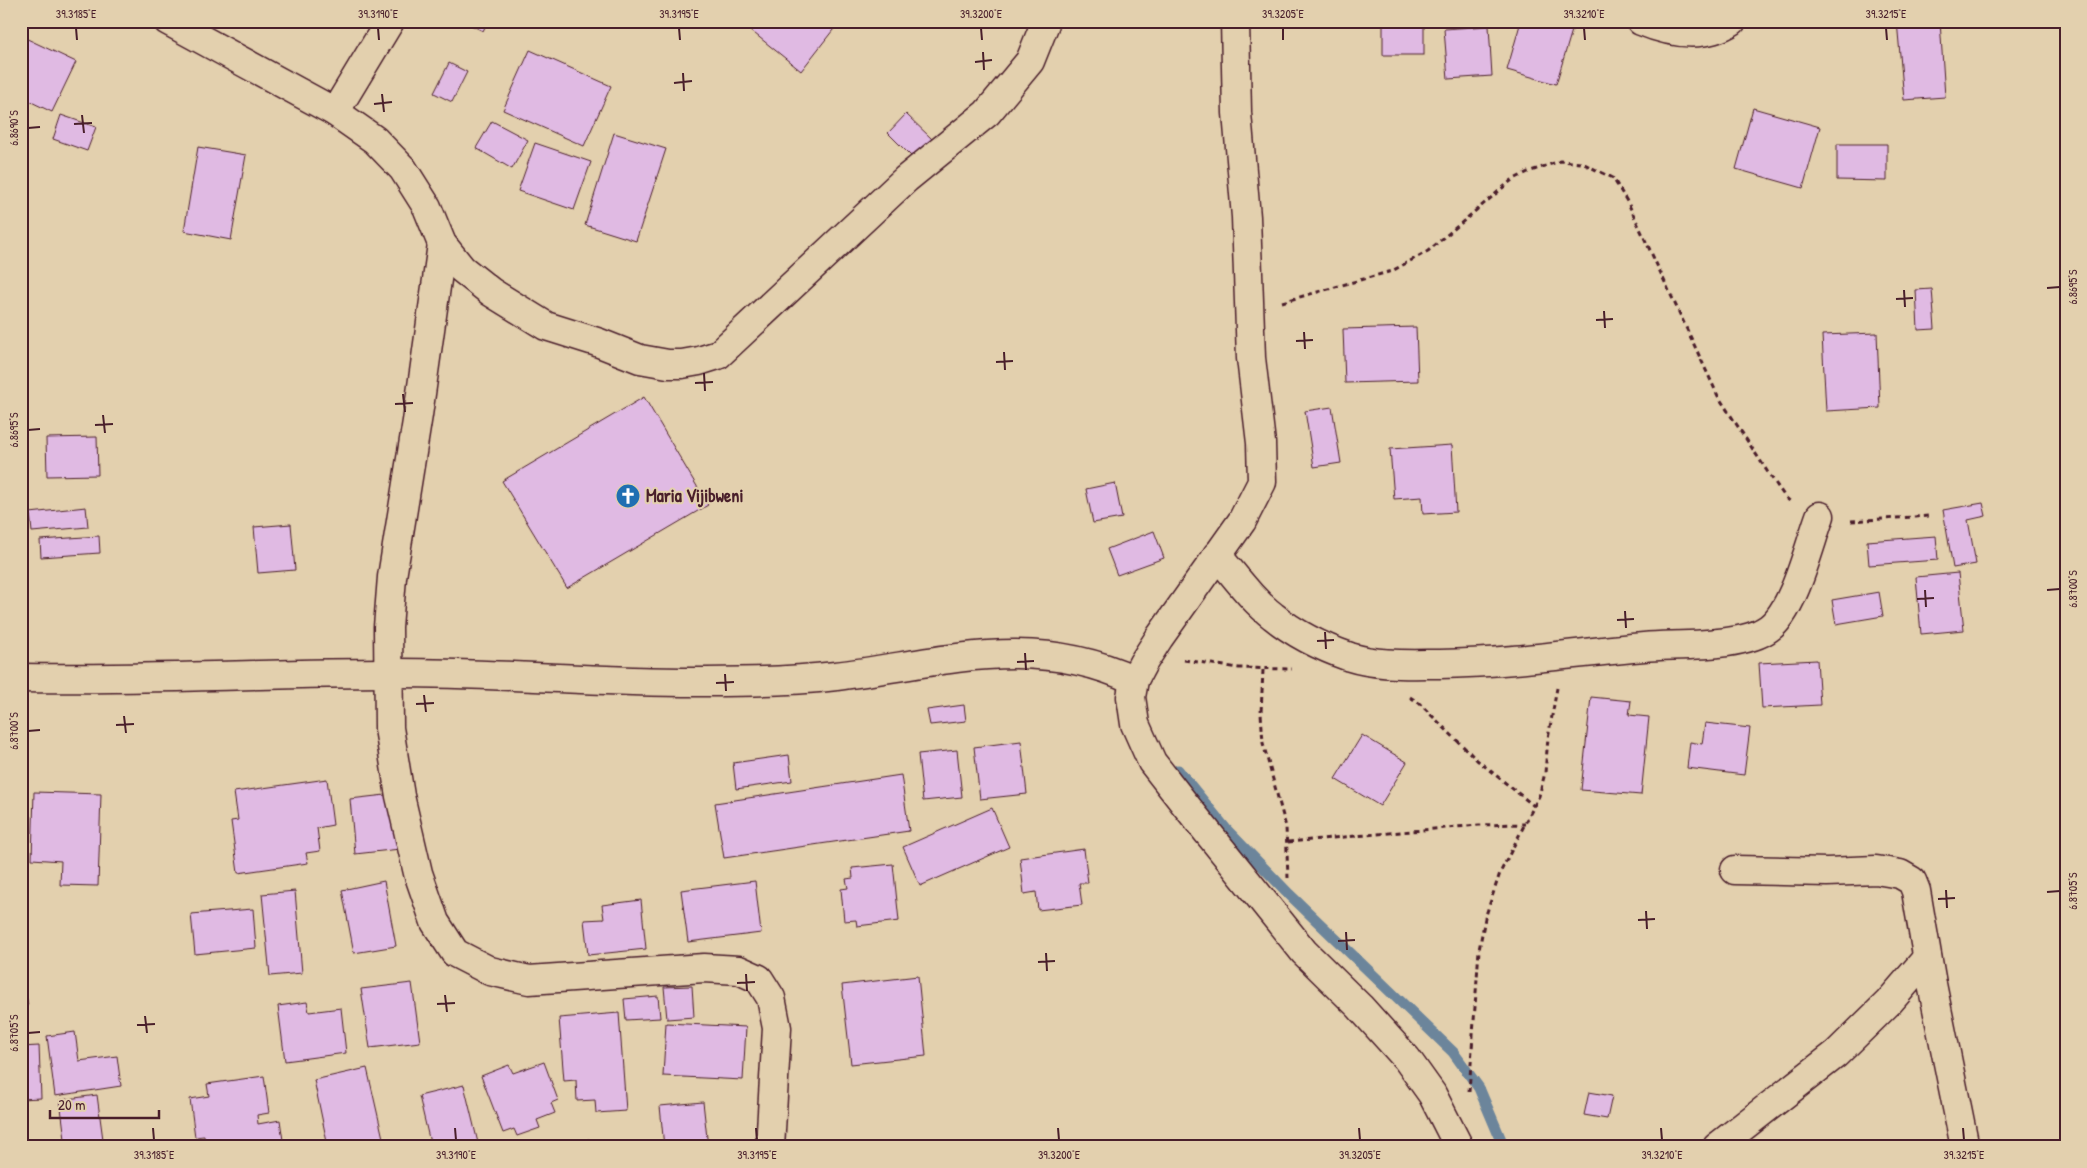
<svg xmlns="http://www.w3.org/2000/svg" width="2087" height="1168" viewBox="0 0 2087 1168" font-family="'Patrick Hand',sans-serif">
	<rect width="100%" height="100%" fill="#e3d0ae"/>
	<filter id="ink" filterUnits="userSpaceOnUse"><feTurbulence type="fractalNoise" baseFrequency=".02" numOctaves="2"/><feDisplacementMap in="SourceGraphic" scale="10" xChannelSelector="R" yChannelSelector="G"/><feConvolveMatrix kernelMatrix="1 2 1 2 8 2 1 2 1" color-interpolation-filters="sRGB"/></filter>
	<g filter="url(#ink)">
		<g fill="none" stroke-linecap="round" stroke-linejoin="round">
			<path stroke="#6c859b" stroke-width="11" d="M 1178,770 L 1226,829 L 1289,894 L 1453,1052 L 1479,1088 L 1504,1147"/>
		</g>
		<g fill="#e0bae3" stroke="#4a1f2b">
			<path d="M 463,21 L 488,21 L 483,31 Z"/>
			<path d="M 739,21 L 840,21 L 801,71 Z"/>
			<rect x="1383" y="21" width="41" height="34"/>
			<path d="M 1521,21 L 1554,21 L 1573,27 L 1556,84 L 1507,70 Z"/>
			<path d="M 1897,21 L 1940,21 L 1945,97 L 1904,100 Z"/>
			<path d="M 1489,26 L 1492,76 L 1448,79 L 1444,29 Z"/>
			<path d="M 21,36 L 76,62 L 52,112 L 21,97 Z"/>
			<path d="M 530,50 L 611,86 L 584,146 L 503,110 Z"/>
			<path d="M 449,63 L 467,72 L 452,102 L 434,93 Z"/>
			<path d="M 1753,108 L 1820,127 L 1803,188 L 1736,169 Z"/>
			<path d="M 906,114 L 932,139 L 913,158 L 888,133 Z"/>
			<path d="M 61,115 L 96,127 L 87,151 L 53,139 Z"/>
			<path d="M 492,121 L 528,140 L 512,169 L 476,148 Z"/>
			<path d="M 614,133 L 666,149 L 636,241 L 585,225 Z"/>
			<path d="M 535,143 L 591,162 L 574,210 L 518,191 Z"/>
			<path d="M 1837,144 L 1887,144 L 1887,181 L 1837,180 Z"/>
			<path d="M 198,147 L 246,155 L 231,240 L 184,231 Z"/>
			<path d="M 1932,289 L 1935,329 L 1918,330 L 1916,290 Z"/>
			<path d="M 1416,327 L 1418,381 L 1345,383 L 1343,329 Z"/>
			<path d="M 1877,333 L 1880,408 L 1826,411 L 1822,335 Z"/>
			<path d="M 644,397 L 708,505 L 567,588 L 502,481 Z"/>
			<path d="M 1332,407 L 1341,463 L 1314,467 L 1305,411 Z"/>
			<path d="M 97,437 L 98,475 L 47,476 L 46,438 Z"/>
			<path d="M 1452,445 L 1456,512 L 1423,514 L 1422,497 L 1394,499 L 1390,449 Z"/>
			<path d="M 1115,483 L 1122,518 L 1093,523 L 1086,489 Z"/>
			<path d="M 1983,503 L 1986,516 L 1968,520 L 1976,564 L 1953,568 L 1943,510 Z"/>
			<path d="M 86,507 L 88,527 L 32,532 L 30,513 Z"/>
			<path d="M 291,524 L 295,570 L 258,573 L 254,527 Z"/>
			<path d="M 1154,531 L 1164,558 L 1117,575 L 1107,549 Z"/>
			<path d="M 99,536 L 100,553 L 41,557 L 40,540 Z"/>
			<path d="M 1936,536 L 1938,560 L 1869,565 L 1867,541 Z"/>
			<path d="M 1958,573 L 1964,630 L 1921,634 L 1916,577 Z"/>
			<path d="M 1879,592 L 1883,616 L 1836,624 L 1832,600 Z"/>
			<path d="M 1817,660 L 1820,705 L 1762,708 L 1759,663 Z"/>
			<path d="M 1591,697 L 1631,701 L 1629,715 L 1649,717 L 1641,795 L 1581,790 Z"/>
			<path d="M 964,705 L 966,721 L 930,725 L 927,710 Z"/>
			<path d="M 1705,723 L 1750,728 L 1744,775 L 1687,768 L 1690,742 L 1702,744 Z"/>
			<path d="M 1362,735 L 1407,762 L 1380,806 L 1335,779 Z"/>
			<path d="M 1021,741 L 1027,794 L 980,799 L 974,747 Z"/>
			<path d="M 957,750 L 962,797 L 923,801 L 918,754 Z"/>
			<path d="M 789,755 L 792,781 L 736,789 L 733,763 Z"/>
			<path d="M 901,775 L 909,831 L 724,858 L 715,803 Z"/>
			<path d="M 327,779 L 333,825 L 317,828 L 320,851 L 306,853 L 308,863 L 238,873 L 231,821 L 238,820 L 234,792 Z"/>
			<path d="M 34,792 L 101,794 L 98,886 L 60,885 L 61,861 L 32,859 Z"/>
			<path d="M 394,794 L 400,849 L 355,854 L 350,799 Z"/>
			<path d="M 992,808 L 1009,847 L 920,886 L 903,847 Z"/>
			<path d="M 1084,849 L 1088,883 L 1079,883 L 1082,905 L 1038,910 L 1036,892 L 1024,894 L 1020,858 Z"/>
			<path d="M 893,864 L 899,921 L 857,926 L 856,920 L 844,921 L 841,889 L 848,888 L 846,879 L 853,878 L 852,868 Z"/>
			<path d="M 384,881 L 396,946 L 354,953 L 342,890 Z"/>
			<path d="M 755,881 L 761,933 L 688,942 L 681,890 Z"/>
			<path d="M 295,891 L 302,973 L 270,976 L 262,894 Z"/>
			<path d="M 641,900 L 646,949 L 588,955 L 584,920 L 604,919 L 602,905 Z"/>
			<path d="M 253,909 L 256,948 L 195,954 L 191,914 Z"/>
			<path d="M 21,972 L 28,1005 L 21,1006 Z"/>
			<path d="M 918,976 L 926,1056 L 851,1064 L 842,985 Z"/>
			<path d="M 412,983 L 420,1042 L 370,1048 L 361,989 Z"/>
			<path d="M 692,986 L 694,1017 L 667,1019 L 664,987 Z"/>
			<path d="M 658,996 L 660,1018 L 626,1020 L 624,999 Z"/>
			<path d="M 307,1002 L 309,1012 L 341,1008 L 346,1053 L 285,1061 L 278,1006 Z"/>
			<path d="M 619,1013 L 626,1111 L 596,1113 L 595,1100 L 577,1101 L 576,1080 L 564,1081 L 559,1018 Z"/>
			<path d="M 666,1023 L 746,1027 L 743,1080 L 663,1076 Z"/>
			<path d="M 75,1032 L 79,1061 L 117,1056 L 121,1086 L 55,1096 L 47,1036 Z"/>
			<path d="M 39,1046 L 41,1098 L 21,1099 L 21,1047 Z"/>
			<path d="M 544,1062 L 558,1100 L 551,1103 L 555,1113 L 537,1120 L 540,1128 L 517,1136 L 514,1129 L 503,1133 L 481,1076 L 509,1065 L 513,1073 Z"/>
			<path d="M 367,1068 L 385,1147 L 328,1147 L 314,1080 Z"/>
			<path d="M 264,1076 L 269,1113 L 257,1115 L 258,1124 L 280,1120 L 284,1147 L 205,1147 L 204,1136 L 195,1137 L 190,1099 L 209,1096 L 207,1084 Z"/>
			<path d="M 464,1085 L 479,1147 L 431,1147 L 419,1096 Z"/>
			<path d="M 1589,1092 L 1612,1096 L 1607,1119 L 1584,1115 Z"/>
			<path d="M 97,1095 L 104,1147 L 66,1147 L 60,1100 Z"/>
			<path d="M 703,1102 L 708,1147 L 664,1147 L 660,1106 Z"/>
			<path d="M 589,1139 L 592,1147 L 565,1147 Z"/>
		</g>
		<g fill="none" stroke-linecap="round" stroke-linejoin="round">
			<defs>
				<g id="minor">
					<path d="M 168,21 L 335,112 L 375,140 L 403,169 L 427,207 L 442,244 L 462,269 L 491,292 L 546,326 L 597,342 L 640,359 L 668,364 L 682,364 L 699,361 L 718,355 L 906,179 L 987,113 L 1030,61 L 1046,21"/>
					<path d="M 1235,21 L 1237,113 L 1246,217 L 1251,358 L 1261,443 L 1262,482 L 1242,521 L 1159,638 L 1143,663 L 1134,680 L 1131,697 L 1135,724 L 1152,762 L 1184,803 L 1304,952 L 1360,1007 L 1407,1059 L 1432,1094 L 1459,1147"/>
					<path d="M 1641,21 C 1670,33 1704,39 1732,21"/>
					<path d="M 335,112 L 390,21"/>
					<path d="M 442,244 L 418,415 L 392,577 L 388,627 L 389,728 L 400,796 L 418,873 L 435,922 L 455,953 L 490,971 L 529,980 L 704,968 L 739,970 L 759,979 L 771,998 L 777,1028 L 770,1147"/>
					<path d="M 1217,555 C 1235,576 1252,600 1273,616 C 1295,634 1324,648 1350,657 C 1378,666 1411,664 1440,664 C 1509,663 1576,653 1644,647 C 1677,644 1743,648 1769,628 C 1794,610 1809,546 1820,516"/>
					<path d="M 21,678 C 143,680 265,673 387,673 C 493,672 600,683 707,682 C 750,682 794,681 836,676 C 942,663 1032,632 1134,680"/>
					<path d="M 1735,870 L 1827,872 L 1876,870 L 1900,874 L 1912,881 L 1916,891 L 1932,984 L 1965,1147"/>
					<path d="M 1717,1147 L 1836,1054 L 1889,1002 L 1927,958"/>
				</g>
			</defs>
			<use href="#minor" stroke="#4a1f2b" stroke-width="31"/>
			<g stroke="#4a1f2b" stroke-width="3" stroke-dasharray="5 4" stroke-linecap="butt">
				<path d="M 1282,302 L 1392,271 L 1428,251 L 1512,180 L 1528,172 L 1560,161 L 1582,163 L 1613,178 L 1628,203 L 1718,396 L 1767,471 L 1785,497 L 1792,503"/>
				<path d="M 1851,521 L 1929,516"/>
				<path d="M 1184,660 L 1239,668 L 1292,669"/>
				<path d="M 1263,670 L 1261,713 L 1263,743 L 1286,827 L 1288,878"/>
				<path d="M 1410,697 L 1419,703 L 1477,760 L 1534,806"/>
				<path d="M 1288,842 L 1479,825 L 1525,824"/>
				<path d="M 1469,1092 L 1479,950 L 1485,918 L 1500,873 L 1539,796 L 1545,773 L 1548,738 L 1557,688"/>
			</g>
			<use href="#minor" stroke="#e3d0ae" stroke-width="28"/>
		</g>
	</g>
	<path fill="none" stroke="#4a1f2b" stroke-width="2" d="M 76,28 L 77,40M 378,28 L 379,40M 679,28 L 680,40M 981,28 L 982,40M 1283,28 L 1283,40M 1584,28 L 1585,40M 1886,28 L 1887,40M 983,52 L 984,70M 975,62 L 992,60M 683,73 L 684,91M 674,83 L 692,81M 382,94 L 384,112M 374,104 L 392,102M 82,115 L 84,133M 74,124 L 92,123M 28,128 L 40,127M 2047,288 L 2060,287M 1904,290 L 1905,307M 1896,299 L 1913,298M 1604,311 L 1605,328M 1596,320 L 1613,319M 1304,332 L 1305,349M 1296,341 L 1313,340M 1004,352 L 1005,370M 996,362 L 1013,361M 704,373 L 705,391M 695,383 L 713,382M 403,394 L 405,412M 395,404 L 413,403M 103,415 L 105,433M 95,425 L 113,424M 28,430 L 40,429M 1925,590 L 1926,607M 2047,590 L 2060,589M 1917,599 L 1934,598M 1625,611 L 1626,628M 1617,620 L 1634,619M 1325,632 L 1326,649M 1317,641 L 1334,640M 1025,653 L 1026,670M 1017,662 L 1034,661M 725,674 L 726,691M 716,683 L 734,682M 424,695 L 426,712M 416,704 L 434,703M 124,716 L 126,733M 116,725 L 134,724M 28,731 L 40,730M 1946,890 L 1947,908M 2047,892 L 2060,891M 1938,899 L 1955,898M 1646,911 L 1647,929M 1638,920 L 1655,919M 1346,932 L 1347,950M 1338,941 L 1355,940M 1046,953 L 1047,971M 1038,962 L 1055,961M 746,974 L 747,991M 737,983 L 755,982M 445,995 L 447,1012M 437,1004 L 455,1003M 145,1016 L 147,1033M 137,1025 L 155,1024M 28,1033 L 40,1032M 153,1128 L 154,1140M 455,1128 L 456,1140M 756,1128 L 757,1140M 1058,1128 L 1059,1140M 1359,1128 L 1360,1140M 1661,1128 L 1662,1140M 1963,1128 L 1964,1140"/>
	<defs>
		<symbol id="church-disc" viewBox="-11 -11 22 22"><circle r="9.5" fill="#1f6fb2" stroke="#e3d0ae"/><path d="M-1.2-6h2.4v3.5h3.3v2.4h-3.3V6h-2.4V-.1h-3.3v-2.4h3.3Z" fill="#fff"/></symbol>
	</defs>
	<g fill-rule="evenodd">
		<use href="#church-disc" x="614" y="482" width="28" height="28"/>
	</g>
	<g text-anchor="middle" stroke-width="4" stroke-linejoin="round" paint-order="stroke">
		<g font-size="18" font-weight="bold" fill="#4a1f2b" stroke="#e3d0ae" text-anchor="start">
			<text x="646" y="502">Maria Vijibweni</text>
		</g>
	</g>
	<rect width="2087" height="1168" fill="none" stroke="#e3d0ae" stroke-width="55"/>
	<path d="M50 1110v8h109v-8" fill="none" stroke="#4a1f2b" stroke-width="2.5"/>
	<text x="58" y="1110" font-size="15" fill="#4a1f2b" stroke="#e3d0ae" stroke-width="4" paint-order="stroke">20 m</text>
	<rect x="28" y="28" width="2032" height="1112" fill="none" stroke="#4a1f2b" stroke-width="2"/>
	<g font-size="12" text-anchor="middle" fill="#4a1f2b">
		<text x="76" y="18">39.3185°E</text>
		<text x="378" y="18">39.3190°E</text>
		<text x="679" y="18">39.3195°E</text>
		<text x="981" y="18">39.3200°E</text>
		<text x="1283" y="18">39.3205°E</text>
		<text x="1584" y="18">39.3210°E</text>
		<text x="1886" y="18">39.3215°E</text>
		<text transform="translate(14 128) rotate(-90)" y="4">6.8690°S</text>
		<text transform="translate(2073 287) rotate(-90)" y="4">6.8695°S</text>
		<text transform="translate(14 430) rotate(-90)" y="4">6.8695°S</text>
		<text transform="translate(2073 589) rotate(-90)" y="4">6.8700°S</text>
		<text transform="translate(14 731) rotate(-90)" y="4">6.8700°S</text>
		<text transform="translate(2073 891) rotate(-90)" y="4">6.8705°S</text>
		<text transform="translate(14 1033) rotate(-90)" y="4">6.8705°S</text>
		<text x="154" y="1159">39.3185°E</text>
		<text x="456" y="1159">39.3190°E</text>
		<text x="757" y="1159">39.3195°E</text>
		<text x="1059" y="1159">39.3200°E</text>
		<text x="1360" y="1159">39.3205°E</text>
		<text x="1662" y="1159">39.3210°E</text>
		<text x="1964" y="1159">39.3215°E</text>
	</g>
</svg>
